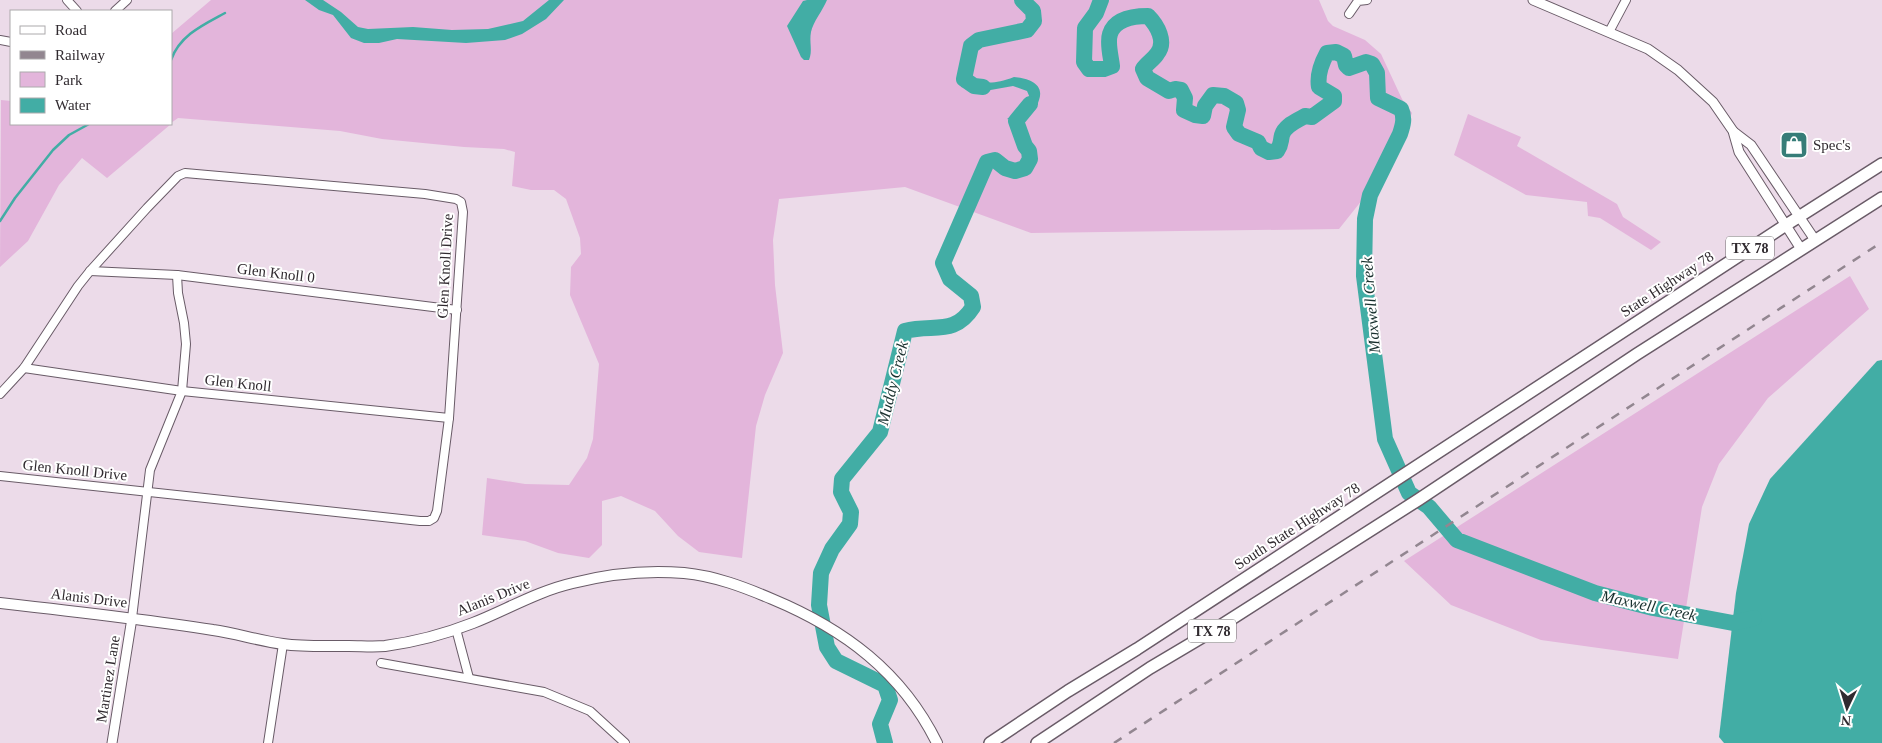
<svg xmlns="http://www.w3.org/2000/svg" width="1882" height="743" viewBox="0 0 1882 743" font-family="'Times New Roman',serif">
	<rect width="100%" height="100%" fill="#ecdbe9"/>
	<g fill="#e3b5db">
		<path d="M 211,0 L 1319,0 L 1328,21 L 1333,26 L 1365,40 L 1381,54 L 1402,99 L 1412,113 L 1394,160 L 1339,229 L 1031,233 L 905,187 L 779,199 L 773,240 L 775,285 L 783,353 L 765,395 L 756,426 L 742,558 L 699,552 L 678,536 L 655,511 L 621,496 L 602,501 L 602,545 L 589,558 L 558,553 L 525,541 L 482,535 L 487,478 L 525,484 L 569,485 L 587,458 L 593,439 L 599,364 L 570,295 L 571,267 L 581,254 L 580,238 L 566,199 L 554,190 L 531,190 L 512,186 L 515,152 L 504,149 L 464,147 L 382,139 L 340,131 L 178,118 L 171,123 L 171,34 Z"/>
		<path d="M 1,100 L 11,101 L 11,124 L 171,124 L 107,178 L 82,158 L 59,185 L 28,241 L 0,267 Z"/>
		<path d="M 1468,114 L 1521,137 L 1517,146 L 1617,204 L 1623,217 L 1661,242 L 1651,250 L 1600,218 L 1588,216 L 1587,202 L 1526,195 L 1454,155 Z"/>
		<path d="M 1850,276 L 1869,309 L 1768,398 L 1719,464 L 1702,507 L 1678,659 L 1541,640 L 1451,605 L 1404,561 Z"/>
	</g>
	<g fill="#42ada5">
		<path d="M 305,0 L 323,0 L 341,12 L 358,27 L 368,29 L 413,27 L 452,30 L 488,29 L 523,21 L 549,0 L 564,0 L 546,19 L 522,34 L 505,40 L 466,43 L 397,39 L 379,43 L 364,43 L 351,38 L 333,15 L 319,10 Z"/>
		<path d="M 807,0 L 827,0 C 823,10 813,22 811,32 C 809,42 813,51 809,60 L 804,60 L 801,57 L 787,26 L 803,1 Z"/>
		<path d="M 1014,77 C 1027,78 1045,83 1039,100 C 1037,109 1027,116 1022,123 L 1007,119 L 1025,105 L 1030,98 L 1027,91 L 1013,86 L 985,91 L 961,87 L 964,79 C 986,83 993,85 1014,77 Z"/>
		<path d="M 1882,360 L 1882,743 L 1724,743 L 1719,737 L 1736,593 L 1749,524 L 1770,479 L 1877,361 Z"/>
	</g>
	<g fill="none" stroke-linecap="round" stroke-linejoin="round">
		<g stroke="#42ada5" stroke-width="2.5">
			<path d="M 171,60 C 180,35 203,25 225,13"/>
			<path d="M 0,221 L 15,198 L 53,150 L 69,135 L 89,124"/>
		</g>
		<g stroke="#42ada5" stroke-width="16">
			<path d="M 1101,0 L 1096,13 L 1085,28 L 1084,62 L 1089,69 L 1104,69 L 1112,66 C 1111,57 1107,43 1110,34 C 1115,18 1134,16 1148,16 C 1157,25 1167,42 1157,54 C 1153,60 1147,63 1143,69 L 1147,78 L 1169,91 L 1175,89 L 1181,90 L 1185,98 L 1184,110 L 1195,115 L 1203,116 L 1205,106 L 1213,95 L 1224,96 L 1236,103 L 1238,110 L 1234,127 L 1239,134 L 1258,142 L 1261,148 L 1269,152 L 1277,151 C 1282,143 1280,143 1282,135 C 1285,125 1297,121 1305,116 L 1312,117 L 1334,101 L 1334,96 L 1319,87 C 1317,75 1321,64 1327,53 L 1336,52 L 1344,56 L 1346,65 L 1349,68 L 1366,62 L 1372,64 L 1377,73 L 1378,98 L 1401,109 C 1405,118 1403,125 1400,134 L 1370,195 L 1365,219 L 1364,276 L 1385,439 L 1409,493 L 1429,507 L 1457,540 L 1595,593 L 1653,608 L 1733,623 L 1754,618"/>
			<path d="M 983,87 L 974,86 L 964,79 L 971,46 L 979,40 L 1027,30 L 1034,21 L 1033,11 L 1022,0"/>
			<path d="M 885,743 L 880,724 L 890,700 L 885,685 L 836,661 L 827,647 L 819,605 L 821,573 L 832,549 L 850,524 L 851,512 L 841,492 L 842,479 L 880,432 L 905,331 C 933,323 954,337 973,307 L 971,296 L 950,279 L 943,263 L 987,162 L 995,160 L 1005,168 L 1015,171 L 1025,168 L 1030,159 L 1029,151 L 1025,146 L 1016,121 L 1030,104"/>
		</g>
		<defs>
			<g id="minor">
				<path d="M 67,0 L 77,11"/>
				<path d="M 115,11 L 127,0"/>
				<path d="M 1349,14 L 1358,1 L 1367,0"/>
				<path d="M 1609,32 L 1626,0"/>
				<path d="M 0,40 L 11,42"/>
				<path d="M 90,271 L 177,275 L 457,310"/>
				<path d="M 24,368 L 182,391 L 449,418"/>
				<path d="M 0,394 L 24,368 L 78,286 L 90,271 L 147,208 L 178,176 L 185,173 L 425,194 L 456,199 L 461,202 L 463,212 L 449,418 L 437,511 L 434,518 L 429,521 L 420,521 L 0,476"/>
				<path d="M 132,618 L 150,470 L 182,391 L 186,344 L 184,323 L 178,293 L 177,275"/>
				<path d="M 456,629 L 469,678"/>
				<path d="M 381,663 L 544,692 L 590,711 L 625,743"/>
				<path d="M 268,743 L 283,644"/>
			</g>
			<g id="tertiary">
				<path d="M 1533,0 L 1648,49 L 1678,70 L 1713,102 L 1733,131 L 1739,152 L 1801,249"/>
				<path d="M 1734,132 L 1751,145 L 1815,240"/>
				<path d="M 112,743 L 132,618"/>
			</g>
			<path id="secondary" d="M 0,603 C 71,611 142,619 213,630 C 236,633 259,641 283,644 C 304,647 327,646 349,646 C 361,646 373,647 385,646 C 415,642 445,634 473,623 C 506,610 538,591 573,583 C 608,574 648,570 684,573 C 715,576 744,587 772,599 C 844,629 902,672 937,743"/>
			<g id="primary">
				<path d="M 990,743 L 1068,691 L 1137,649 L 1786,225 L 1882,164"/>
				<path d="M 1037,743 L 1150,668 L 1214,630 L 1418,500 L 1637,354 L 1882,198"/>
			</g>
		</defs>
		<use href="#minor" stroke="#695b67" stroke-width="10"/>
		<use href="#tertiary" stroke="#695b67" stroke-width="11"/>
		<use href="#secondary" stroke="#695b67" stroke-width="12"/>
		<use href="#primary" stroke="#695b67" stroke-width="14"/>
		<use href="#minor" stroke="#fff" stroke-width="8"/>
		<use href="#tertiary" stroke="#fff" stroke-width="9"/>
		<use href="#secondary" stroke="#fff" stroke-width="10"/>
		<use href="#primary" stroke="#fff" stroke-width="11"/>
		<path stroke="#928690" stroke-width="2.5" stroke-dasharray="9 9" stroke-linecap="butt" d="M 1114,743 L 1882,242"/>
	</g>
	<defs>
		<symbol id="shop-square" viewBox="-11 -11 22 22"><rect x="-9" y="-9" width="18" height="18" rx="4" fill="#367d78" stroke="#fff"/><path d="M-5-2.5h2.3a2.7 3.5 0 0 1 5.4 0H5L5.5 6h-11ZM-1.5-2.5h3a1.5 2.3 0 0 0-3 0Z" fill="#fff"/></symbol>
	</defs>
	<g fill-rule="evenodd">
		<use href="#shop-square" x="1778" y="129" width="32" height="32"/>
	</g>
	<g text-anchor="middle" stroke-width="4" stroke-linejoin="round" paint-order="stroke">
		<g fill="#fff" stroke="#6e6a6d" stroke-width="1">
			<rect x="1726" y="236.5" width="48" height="23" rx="4"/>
			<rect x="1188" y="619.5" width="48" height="23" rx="4"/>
		</g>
		<g font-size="14" font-weight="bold" fill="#302a2f">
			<text x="1750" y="253">TX 78</text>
			<text x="1212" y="636">TX 78</text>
		</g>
		<g font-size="15" fill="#302a2f" stroke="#fff" text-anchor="start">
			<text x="1813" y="150">Spec's</text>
		</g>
		<g font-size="15" fill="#302a2f" stroke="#fff">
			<text transform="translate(445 266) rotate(-87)" y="5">Glen Knoll Drive</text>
			<text transform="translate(276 273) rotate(7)" y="5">Glen Knoll 0</text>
			<text transform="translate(1667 284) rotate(-33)" y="5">State Highway 78</text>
			<text transform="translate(238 383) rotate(6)" y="5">Glen Knoll</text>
			<text transform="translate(75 470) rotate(6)" y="5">Glen Knoll Drive</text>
			<text transform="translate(1297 526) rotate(-33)" y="5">South State Highway 78</text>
			<text transform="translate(493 597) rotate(-22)" y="5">Alanis Drive</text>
			<text transform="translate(89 598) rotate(7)" y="5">Alanis Drive</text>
			<text transform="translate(108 679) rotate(-81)" y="5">Martinez Lane</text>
		</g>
		<g font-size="16" font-style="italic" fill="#18302e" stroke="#fff">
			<text transform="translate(1370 305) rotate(-95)" y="6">Maxwell Creek</text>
			<text transform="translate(892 383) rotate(-76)" y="6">Muddy Creek</text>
			<text transform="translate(1649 605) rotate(12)" y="6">Maxwell Creek</text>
		</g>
	</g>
	<rect x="10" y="10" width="162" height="115" fill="#ffffff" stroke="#acaaac"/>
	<rect x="20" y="26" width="25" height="8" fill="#ffffff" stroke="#acaaac"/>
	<text x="55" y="35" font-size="15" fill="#302a2f">Road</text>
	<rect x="20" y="51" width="25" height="8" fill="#928690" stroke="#acaaac"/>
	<text x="55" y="60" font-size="15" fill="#302a2f">Railway</text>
	<rect x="20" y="72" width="25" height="15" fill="#e3b5db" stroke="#acaaac"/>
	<text x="55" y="85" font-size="15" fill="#302a2f">Park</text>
	<rect x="20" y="98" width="25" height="15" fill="#42ada5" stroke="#acaaac"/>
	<text x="55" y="110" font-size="15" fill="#302a2f">Water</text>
	<g transform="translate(1847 708) rotate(184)" stroke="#ffffff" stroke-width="4" paint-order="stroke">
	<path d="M0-4L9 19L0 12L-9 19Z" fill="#302a2f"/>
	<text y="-8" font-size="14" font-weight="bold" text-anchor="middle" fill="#302a2f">N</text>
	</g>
</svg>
